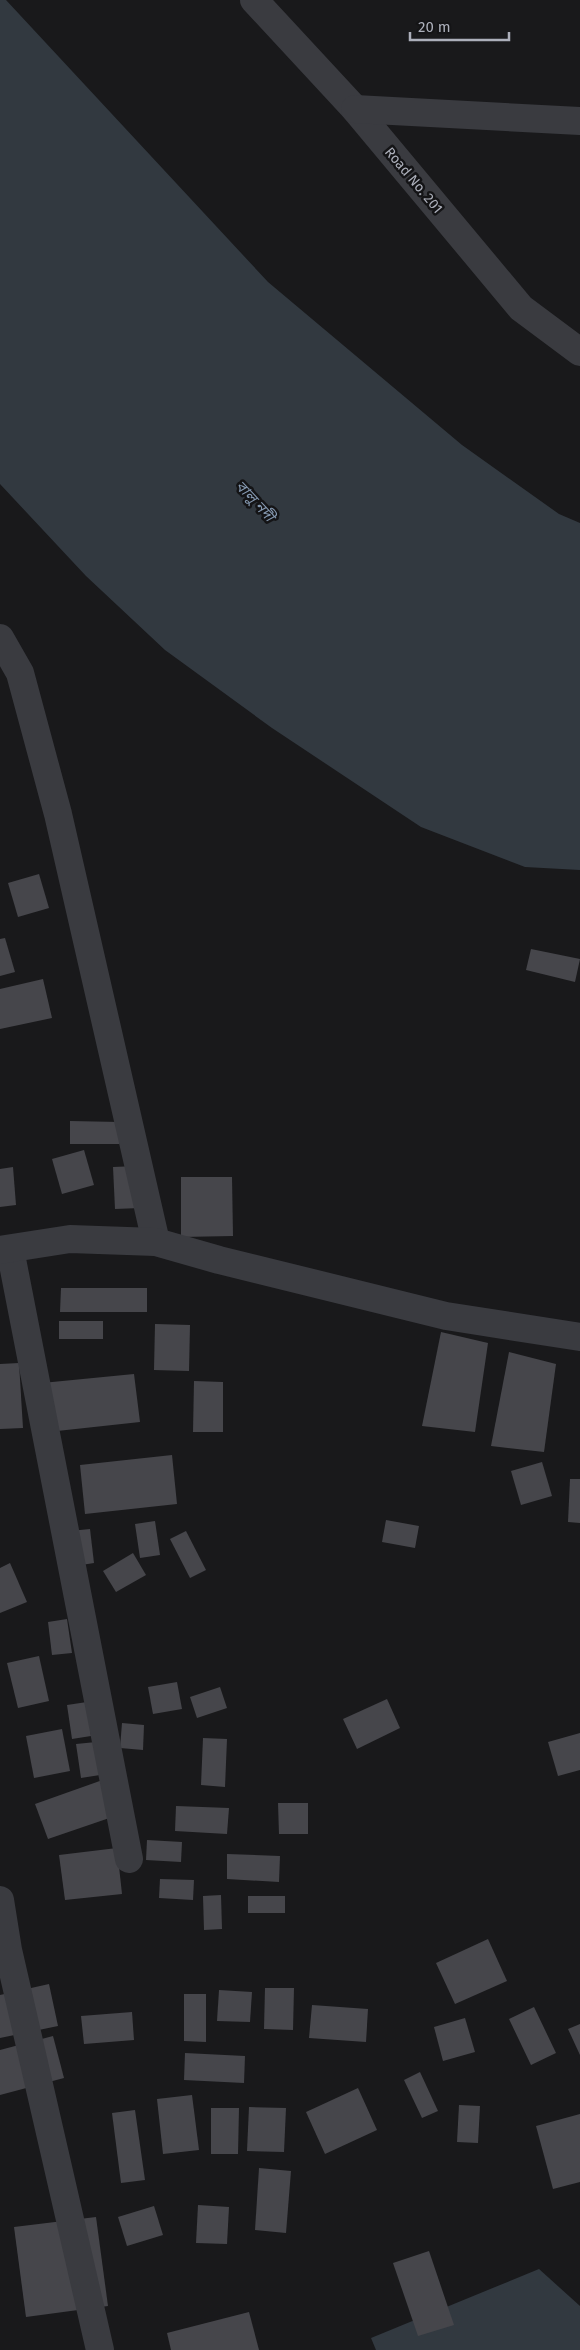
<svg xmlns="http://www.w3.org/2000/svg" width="580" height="2350" viewBox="0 0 580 2350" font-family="'Fira Sans','Noto Sans Bengali',sans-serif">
	<rect width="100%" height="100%" fill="#19191b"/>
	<g fill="#323940">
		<path d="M 0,0 L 6,0 L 268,282 L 462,445 L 559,514 L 580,523 L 580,870 L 525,867 L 421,827 L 272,728 L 165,650 L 86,576 L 0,484 Z"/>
		<path d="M 539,2269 L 580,2306 L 580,2350 L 376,2350 L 371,2338 Z"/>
	</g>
	<g fill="#46464b">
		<path d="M 39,874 L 49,908 L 18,917 L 8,883 Z"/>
		<path d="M 5,938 L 15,972 L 0,976 L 0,939 Z"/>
		<path d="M 531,949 L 580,959 L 575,982 L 526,970 Z"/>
		<path d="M 43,979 L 52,1018 L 0,1029 L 0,989 Z"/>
		<path d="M 70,1121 L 120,1122 L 119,1144 L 70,1144 Z"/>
		<path d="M 84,1150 L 94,1185 L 62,1194 L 52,1159 Z"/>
		<path d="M 137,1166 L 140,1208 L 115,1209 L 113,1167 Z"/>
		<path d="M 13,1167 L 16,1205 L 0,1207 L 0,1169 Z"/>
		<path d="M 181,1177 L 232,1177 L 233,1236 L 181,1237 Z"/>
		<path d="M 61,1288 L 147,1288 L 147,1312 L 60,1312 Z"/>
		<rect x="59" y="1321" width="44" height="18"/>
		<path d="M 155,1324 L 190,1325 L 189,1371 L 154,1370 Z"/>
		<path d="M 441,1332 L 488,1343 L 475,1432 L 422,1426 Z"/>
		<path d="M 509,1352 L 556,1364 L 544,1452 L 491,1446 Z"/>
		<path d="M 19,1363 L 23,1428 L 0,1429 L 0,1364 Z"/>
		<path d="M 134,1374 L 140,1422 L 48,1432 L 42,1383 Z"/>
		<path d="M 194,1381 L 223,1382 L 223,1432 L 193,1432 Z"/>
		<path d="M 172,1455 L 177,1504 L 85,1514 L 80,1465 Z"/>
		<path d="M 542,1462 L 552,1496 L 521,1505 L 511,1471 Z"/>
		<path d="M 570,1479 L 580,1479 L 580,1523 L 568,1522 Z"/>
		<path d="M 386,1520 L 419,1526 L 415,1548 L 382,1542 Z"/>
		<path d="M 155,1521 L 160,1555 L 140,1558 L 135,1524 Z"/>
		<path d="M 90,1529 L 94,1563 L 75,1566 L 70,1531 Z"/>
		<path d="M 186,1531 L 206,1570 L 190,1578 L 170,1539 Z"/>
		<path d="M 133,1553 L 146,1575 L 116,1592 L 103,1571 Z"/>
		<path d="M 10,1563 L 27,1602 L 0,1613 L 0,1568 Z"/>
		<path d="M 67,1619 L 72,1653 L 52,1655 L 48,1622 Z"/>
		<path d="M 39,1656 L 49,1701 L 18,1708 L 7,1663 Z"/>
		<path d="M 177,1682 L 182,1709 L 153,1714 L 148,1687 Z"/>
		<path d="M 220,1687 L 227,1708 L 197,1718 L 190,1697 Z"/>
		<path d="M 387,1699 L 400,1728 L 357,1749 L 343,1719 Z"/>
		<path d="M 87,1702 L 91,1736 L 72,1739 L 67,1705 Z"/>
		<path d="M 122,1723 L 144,1725 L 143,1750 L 120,1748 Z"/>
		<path d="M 62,1729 L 70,1771 L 34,1778 L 26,1736 Z"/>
		<path d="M 580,1733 L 580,1770 L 558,1776 L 548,1742 Z"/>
		<path d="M 203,1738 L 227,1739 L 225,1787 L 201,1785 Z"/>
		<path d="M 96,1742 L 100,1775 L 81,1778 L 76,1744 Z"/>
		<path d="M 111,1777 L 124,1813 L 48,1839 L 35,1804 Z"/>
		<path d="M 278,1803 L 308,1803 L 308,1834 L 279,1834 Z"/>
		<path d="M 176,1806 L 229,1808 L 227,1834 L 175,1831 Z"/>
		<path d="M 147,1840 L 182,1842 L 181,1862 L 146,1860 Z"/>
		<path d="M 117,1848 L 122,1894 L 65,1900 L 59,1855 Z"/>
		<path d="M 227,1854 L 280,1856 L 279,1882 L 227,1879 Z"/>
		<path d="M 160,1879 L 194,1880 L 193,1900 L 159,1898 Z"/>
		<path d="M 221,1895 L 222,1929 L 204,1930 L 203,1896 Z"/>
		<rect x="248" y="1896" width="37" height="17"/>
		<path d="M 488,1939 L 507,1981 L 455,2004 L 436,1963 Z"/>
		<path d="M 49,1984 L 58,2026 L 0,2038 L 0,1995 Z"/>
		<path d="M 265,1988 L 294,1988 L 293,2030 L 264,2029 Z"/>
		<path d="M 219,1990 L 252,1992 L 250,2022 L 217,2021 Z"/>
		<path d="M 184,1994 L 206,1994 L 206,2042 L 184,2041 Z"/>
		<path d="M 312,2005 L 368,2009 L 366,2042 L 309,2038 Z"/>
		<path d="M 534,2007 L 556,2053 L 531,2065 L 509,2019 Z"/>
		<path d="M 132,2012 L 134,2040 L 84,2044 L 81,2016 Z"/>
		<path d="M 465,2018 L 475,2052 L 443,2061 L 434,2027 Z"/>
		<path d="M 580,2024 L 580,2055 L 568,2029 Z"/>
		<path d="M 53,2036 L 64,2078 L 0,2095 L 0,2050 Z"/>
		<path d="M 185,2053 L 245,2056 L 244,2083 L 184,2080 Z"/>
		<path d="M 420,2072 L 438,2111 L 422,2118 L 404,2080 Z"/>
		<path d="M 358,2088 L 377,2130 L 325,2154 L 306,2112 Z"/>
		<path d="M 192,2095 L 199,2150 L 163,2154 L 157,2099 Z"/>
		<path d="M 459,2105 L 480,2106 L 478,2143 L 457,2142 Z"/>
		<path d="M 249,2107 L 286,2108 L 284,2152 L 247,2151 Z"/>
		<path d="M 211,2108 L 239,2108 L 238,2154 L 211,2154 Z"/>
		<path d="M 135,2110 L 145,2180 L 121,2183 L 112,2113 Z"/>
		<path d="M 580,2114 L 580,2182 L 553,2189 L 536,2126 Z"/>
		<path d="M 259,2168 L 291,2171 L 286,2233 L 255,2230 Z"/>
		<path d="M 198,2205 L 229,2207 L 227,2244 L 196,2243 Z"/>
		<path d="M 154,2206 L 163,2235 L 127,2246 L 118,2217 Z"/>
		<path d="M 96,2217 L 108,2306 L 26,2317 L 14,2227 Z"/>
		<path d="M 429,2251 L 454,2325 L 418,2336 L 393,2263 Z"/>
		<path d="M 249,2312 L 259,2350 L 171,2350 L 167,2333 Z"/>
	</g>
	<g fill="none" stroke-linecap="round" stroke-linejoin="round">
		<g stroke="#3a3b40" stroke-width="28">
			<path d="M 254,0 L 355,109 L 521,308 L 580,352"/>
			<path d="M 355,109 L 580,121"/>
			<path d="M 0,638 L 20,673 L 58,814 L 156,1242"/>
			<path d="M 10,1249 L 129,1859"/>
			<path d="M 0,1250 L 70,1239 L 156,1242 L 219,1260 L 446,1316 L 580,1337"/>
			<path d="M 0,1900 L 8,1950 L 100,2350"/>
		</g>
	</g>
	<g text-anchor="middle" stroke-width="5" stroke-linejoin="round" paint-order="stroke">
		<g font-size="14" fill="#acafba" stroke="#141416">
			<text transform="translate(414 180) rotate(50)" y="5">Road No. 201</text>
		</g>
		<g font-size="15" font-style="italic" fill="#869ab2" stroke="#141416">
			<text transform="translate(255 501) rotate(47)" y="5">বালু নদী</text>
		</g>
	</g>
	<path d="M410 32v8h99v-8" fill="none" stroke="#acafba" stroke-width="2.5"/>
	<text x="418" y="32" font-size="15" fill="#acafba" stroke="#141416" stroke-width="4" paint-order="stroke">20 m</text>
</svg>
